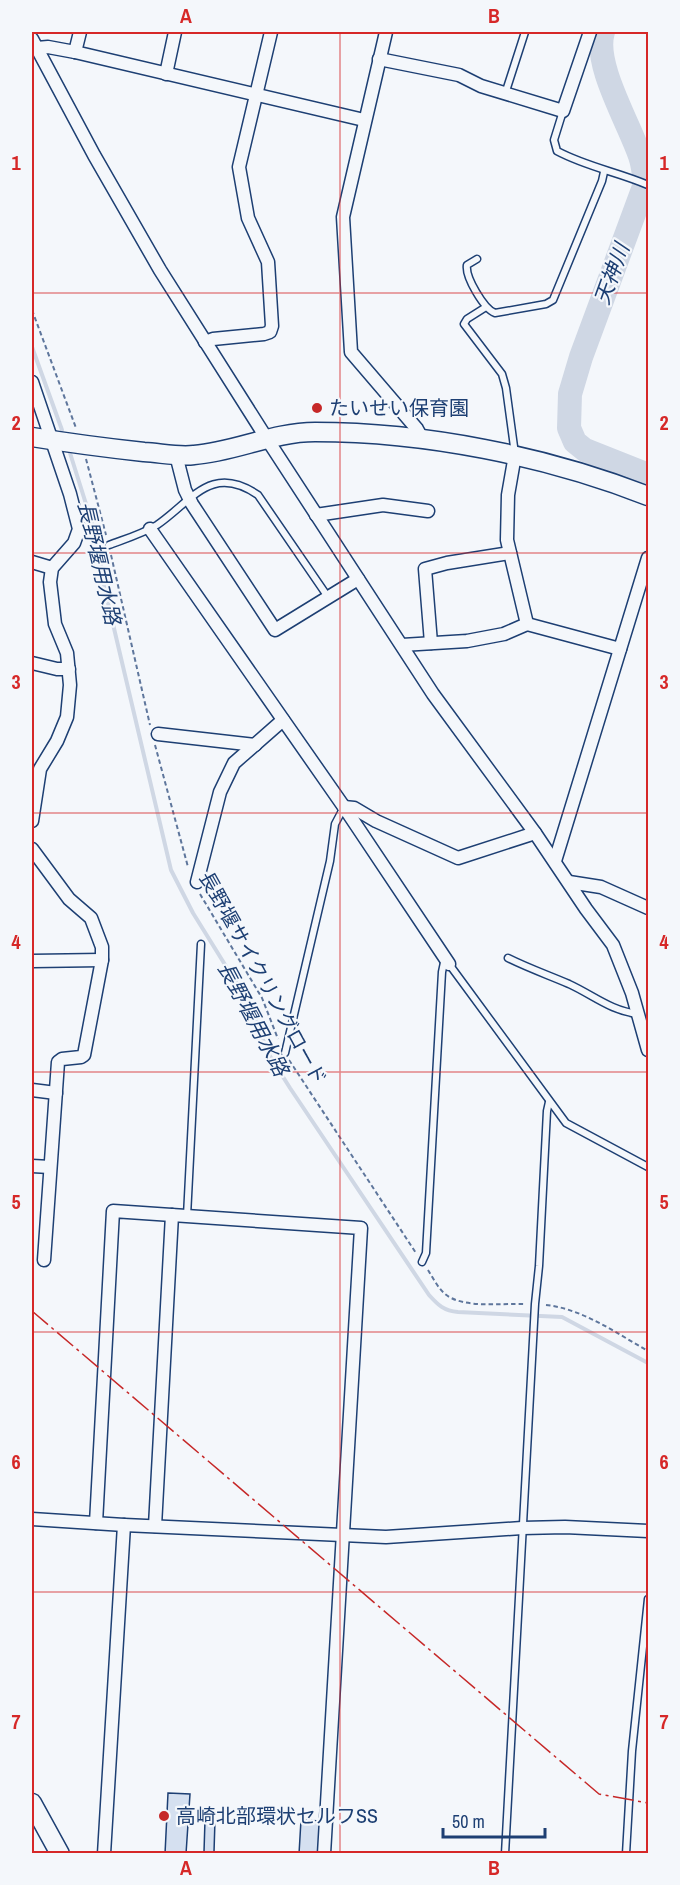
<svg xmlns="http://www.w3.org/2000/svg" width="680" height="1885" viewBox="0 0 680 1885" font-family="'Archivo Narrow','Noto Sans JP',sans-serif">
	<rect width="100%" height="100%" fill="#f4f7fb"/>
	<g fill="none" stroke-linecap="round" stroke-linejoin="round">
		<g stroke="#cfd7e4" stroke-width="4">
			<path d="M 32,347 L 62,430"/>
			<path d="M 70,453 L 97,539 L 104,586 L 171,870 L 193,913 L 250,1005 L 268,1053 L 290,1088 L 429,1295 C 438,1305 444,1311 458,1312 L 562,1317 L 648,1363"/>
		</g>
		<path stroke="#cfd7e4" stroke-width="24" d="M 603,32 C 593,64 629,123 640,156 C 643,164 644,174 645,184 L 581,357 L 570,394 L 569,428 L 575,442 L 585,450 L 648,475"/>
	</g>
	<g fill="#d5e0f0" stroke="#1d3f73" stroke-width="1.5">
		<path d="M 168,1793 L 190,1794 L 186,1854 L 165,1854 Z"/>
		<path d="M 205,1820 L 215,1820 L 214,1852 L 204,1852 Z"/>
		<path d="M 301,1820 L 321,1821 L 320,1854 L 299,1854 Z"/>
	</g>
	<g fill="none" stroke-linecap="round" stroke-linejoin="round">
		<defs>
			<g id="lane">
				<path d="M 505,94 L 525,32"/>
				<path d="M 563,111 L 554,140 L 557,151 C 587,167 618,172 648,185"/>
				<path d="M 477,259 L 467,265 C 465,277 484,309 495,313 L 546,304 L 553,300 L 602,181 L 604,172"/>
				<path d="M 486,307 L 467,319 L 464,324 L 502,374 L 506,388 L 515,454"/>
				<path d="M 109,545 C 125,539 142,534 157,525 C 192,501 211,463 258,495 L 328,597"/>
				<path d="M 508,958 C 528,968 548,975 569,984 C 593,995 611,1011 638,1014"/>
				<path d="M 449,964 L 566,1123 L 648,1167"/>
				<path d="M 285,1053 L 330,861 L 335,824 L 344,807"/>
				<path d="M 187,1216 L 201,944"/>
				<path d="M 422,1262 L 426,1253 L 442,972 L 445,958"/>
				<path d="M 505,1854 L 535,1304 L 539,1266 L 547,1111 L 549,1102"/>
				<path d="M 626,1854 L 632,1751 L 648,1599"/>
			</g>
			<g id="street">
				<path d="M 386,32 L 343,217 L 351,352 L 417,429 L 423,440"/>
				<path d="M 32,39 L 94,155 L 160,270 L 267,439 L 433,694 L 535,833 L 586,909 L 613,945 L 632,993 L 648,1050"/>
				<path d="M 37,48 L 48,47 L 75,52 L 364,120"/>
				<path d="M 75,52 L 80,32"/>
				<path d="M 379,59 L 459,75 L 481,86 L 563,111 L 590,32"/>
				<path d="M 166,74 L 175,32"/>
				<path d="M 205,342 L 213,339 L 264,334 L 270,332 L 272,326 L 268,262 L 248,218 L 239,167 L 271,32"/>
				<path d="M 32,382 L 70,494 L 79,529 L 74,543 L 52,568 L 50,582 L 55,624 L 67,653 L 70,685 L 67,717 L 57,741 L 40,769 L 32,821"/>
				<path d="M 176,455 L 185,490 L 192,504 L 275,630 L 358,579"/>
				<path d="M 515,455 L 508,495 L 507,540 L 527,624"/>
				<path d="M 316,515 L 383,505 L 428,511"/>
				<path d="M 150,529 L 344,807 L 449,964"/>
				<path d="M 32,562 L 52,568"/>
				<path d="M 431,643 L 425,569 L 447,563 L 510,553"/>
				<path d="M 402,645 L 467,641 L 504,634 L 527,624 L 620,649"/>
				<path d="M 32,663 L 57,669 L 69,669"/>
				<path d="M 158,734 L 255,745"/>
				<path d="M 344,807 L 354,808 L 376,821 L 458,858 L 535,833"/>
				<path d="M 32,849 L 69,899 L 91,918 L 102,947 L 102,960 L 84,1055 L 81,1057 L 62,1059 L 58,1062 L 44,1260"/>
				<path d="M 555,861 L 648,558"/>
				<path d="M 197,882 L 220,792 L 234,763 L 283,720"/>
				<path d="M 569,882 L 601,887 L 648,908"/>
				<path d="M 32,961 L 102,960"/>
				<path d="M 32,1090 L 56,1093"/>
				<path d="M 32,1166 L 50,1167"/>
				<path d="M 32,1519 L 124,1525 L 386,1537 L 522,1528 L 565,1527 L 648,1531"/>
				<path d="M 96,1523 L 113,1211 L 361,1228 L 324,1854"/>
				<path d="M 155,1526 L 172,1215"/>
				<path d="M 104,1854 L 124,1525"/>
			</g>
			<g id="secondary">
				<path d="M 32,437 C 69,443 107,448 144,452 C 161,453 178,457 194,455 C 235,452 273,432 315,432 C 426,432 545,456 648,496"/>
				<path d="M 32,1803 L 60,1854"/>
			</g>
		</defs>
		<use href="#lane" stroke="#1d3f73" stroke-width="9"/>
		<use href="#street" stroke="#1d3f73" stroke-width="15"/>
		<use href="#secondary" stroke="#1d3f73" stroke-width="21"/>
		<g stroke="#5e769c" stroke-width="2" stroke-dasharray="4.5 3" stroke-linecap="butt">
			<path d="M 32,310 L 76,428"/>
			<path d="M 86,459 L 106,535"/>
			<path d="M 111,555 L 150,725"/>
			<path d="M 155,745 L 188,867"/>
			<path d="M 200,894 L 262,998 L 278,1039"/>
			<path d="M 289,1060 L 416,1253"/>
			<path d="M 428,1270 C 433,1278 438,1288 445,1294 C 463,1309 502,1303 525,1304"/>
			<path d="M 546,1305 C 583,1309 616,1333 648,1351"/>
		</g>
		<use href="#lane" stroke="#f4f7fb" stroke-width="6"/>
		<use href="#street" stroke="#f4f7fb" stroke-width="12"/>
		<use href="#secondary" stroke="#f4f7fb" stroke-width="18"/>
		<path stroke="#c62828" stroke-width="1.5" stroke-dasharray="21 4.5 3 4.5" stroke-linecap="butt" d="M 32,1311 L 599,1794 L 648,1803"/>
	</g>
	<path fill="none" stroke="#d62828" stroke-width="1.5" stroke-opacity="0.55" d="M 340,32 L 340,1854M 32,293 L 648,293M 32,553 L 648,553M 32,813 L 648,813M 32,1072 L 648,1072M 32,1332 L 648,1332M 32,1592 L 648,1592"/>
	<g fill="#c62828" stroke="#f4f7fb" stroke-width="2">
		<circle cx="317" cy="408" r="6"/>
		<circle cx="164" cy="1816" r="6"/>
	</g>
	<g text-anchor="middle" stroke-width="4.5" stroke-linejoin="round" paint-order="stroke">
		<g font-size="20" fill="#1d3f73" stroke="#f4f7fb" text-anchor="start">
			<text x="329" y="415">たいせい保育園</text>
			<text x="176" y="1823">高崎北部環状セルフSS</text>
		</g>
		<g font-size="20" fill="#1d3f73" stroke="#f4f7fb">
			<text transform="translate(263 978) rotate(61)" y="7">長野堰サイクリングロード</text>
		</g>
		<g font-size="21" font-style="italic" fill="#1d3f73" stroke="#f4f7fb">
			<text transform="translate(612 274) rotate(-70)" y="7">天神川</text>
			<text transform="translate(99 563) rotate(77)" y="7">長野堰用水路</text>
			<text transform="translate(253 1019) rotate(62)" y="7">長野堰用水路</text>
		</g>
	</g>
	<rect width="680" height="1885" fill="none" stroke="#f4f7fb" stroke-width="66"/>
	<path d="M443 1828v9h102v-9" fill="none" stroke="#1d3f73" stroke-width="3"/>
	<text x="452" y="1828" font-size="18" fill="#1d3f73" stroke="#f4f7fb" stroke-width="4.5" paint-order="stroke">50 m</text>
	<rect x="33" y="33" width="614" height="1819" fill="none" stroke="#d62828" stroke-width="2"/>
	<g font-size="20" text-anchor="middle" font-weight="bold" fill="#d62828">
		<text x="186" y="23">A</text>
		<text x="494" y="23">B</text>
		<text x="16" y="170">1</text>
		<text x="664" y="170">1</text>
		<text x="16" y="430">2</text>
		<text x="664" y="430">2</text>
		<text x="16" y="689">3</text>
		<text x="664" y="689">3</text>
		<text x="16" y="949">4</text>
		<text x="664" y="949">4</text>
		<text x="16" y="1209">5</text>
		<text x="664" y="1209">5</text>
		<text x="16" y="1469">6</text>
		<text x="664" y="1469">6</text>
		<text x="16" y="1729">7</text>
		<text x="664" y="1729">7</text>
		<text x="186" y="1875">A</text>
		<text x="494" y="1875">B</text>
	</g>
</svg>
